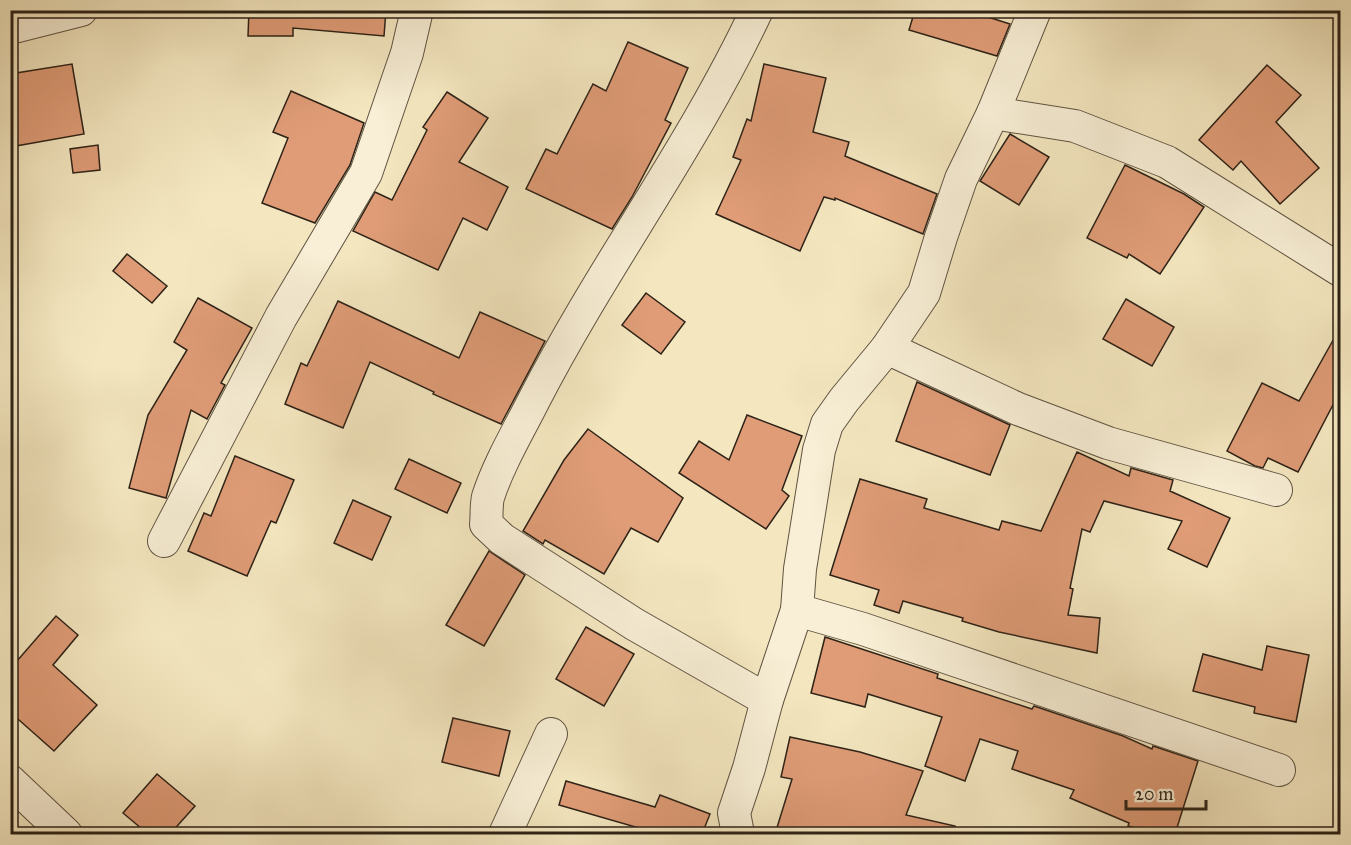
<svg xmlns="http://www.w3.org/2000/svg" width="1351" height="845" viewBox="0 0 1351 845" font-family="'IM FELL Great Primer',serif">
	<rect width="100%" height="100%" fill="#f4e7c0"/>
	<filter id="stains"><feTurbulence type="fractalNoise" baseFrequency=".00333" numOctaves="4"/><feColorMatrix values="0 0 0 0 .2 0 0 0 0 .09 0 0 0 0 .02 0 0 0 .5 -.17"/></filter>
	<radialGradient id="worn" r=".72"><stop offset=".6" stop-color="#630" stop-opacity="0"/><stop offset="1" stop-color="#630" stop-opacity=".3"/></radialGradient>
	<g fill="#df9c77" stroke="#2d2217" stroke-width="1.5">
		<path d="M 249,10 L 386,10 L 384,36 L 293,28 L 293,36 L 248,36 Z"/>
		<path d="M 915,10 L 966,10 L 1010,24 L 997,56 L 909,30 Z"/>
		<path d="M 628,42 L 688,68 L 665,120 L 671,123 L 632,197 L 612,229 L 526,189 L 546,149 L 557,154 L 593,84 L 606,91 Z"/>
		<path d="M 72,64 L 84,134 L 10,147 L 10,74 Z"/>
		<path d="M 764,64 L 826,78 L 813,132 L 849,142 L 845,156 L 937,194 L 923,234 L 835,198 L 835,200 L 824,197 L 800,251 L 716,214 L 741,160 L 733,157 L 747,119 L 751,121 Z"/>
		<path d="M 1267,65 L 1301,95 L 1276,122 L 1319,168 L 1280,204 L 1241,161 L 1233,170 L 1199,140 Z"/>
		<path d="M 291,91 L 364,123 L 350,165 L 315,223 L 262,203 L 288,138 L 273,132 Z"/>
		<path d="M 447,92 L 488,118 L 459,162 L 508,187 L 487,230 L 463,218 L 438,270 L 353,231 L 375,192 L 392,200 L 427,130 L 423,127 Z"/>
		<path d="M 1010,134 L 1049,157 L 1019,205 L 980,181 Z"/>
		<path d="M 98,145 L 100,170 L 73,173 L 70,149 Z"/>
		<path d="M 1125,165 L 1184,194 L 1204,207 L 1160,274 L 1129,254 L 1127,258 L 1087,238 Z"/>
		<path d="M 127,254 L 167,286 L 152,303 L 113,271 Z"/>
		<path d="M 646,293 L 685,322 L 661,354 L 622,325 Z"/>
		<path d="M 198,298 L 252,328 L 221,383 L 225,385 L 207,419 L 191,410 L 166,498 L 129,488 L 148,415 L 187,350 L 174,342 Z"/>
		<path d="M 1126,299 L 1174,327 L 1152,366 L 1103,339 Z"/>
		<path d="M 338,301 L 459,358 L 480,312 L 545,341 L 501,424 L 433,394 L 434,392 L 370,362 L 343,428 L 285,404 L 301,363 L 307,366 Z"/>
		<path d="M 1341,326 L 1341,404 L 1335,401 L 1298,472 L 1268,458 L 1263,468 L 1255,466 L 1227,451 L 1262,383 L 1299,401 Z"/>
		<path d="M 917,382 L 1010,425 L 990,475 L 896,441 Z"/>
		<path d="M 747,415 L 802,436 L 782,490 L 789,496 L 766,529 L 679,473 L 699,441 L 729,460 Z"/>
		<path d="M 588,429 L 683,498 L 658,542 L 631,528 L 604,574 L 545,540 L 543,544 L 523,531 L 564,460 Z"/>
		<path d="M 1077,452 L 1129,476 L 1131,468 L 1173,480 L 1170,491 L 1230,518 L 1207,567 L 1168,549 L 1182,521 L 1104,501 L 1090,532 L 1082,529 L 1070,588 L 1073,589 L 1068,615 L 1100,618 L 1097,653 L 999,632 L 962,621 L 963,618 L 903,601 L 899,613 L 874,605 L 879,590 L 830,575 L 860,479 L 927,499 L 924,508 L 999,530 L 1002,521 L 1041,531 Z"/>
		<path d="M 235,456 L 294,480 L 276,523 L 271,521 L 247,576 L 188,551 L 204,513 L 211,516 Z"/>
		<path d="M 409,459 L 461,483 L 447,513 L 395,489 Z"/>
		<path d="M 353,500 L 391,517 L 372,560 L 334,543 Z"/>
		<path d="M 489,551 L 525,575 L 484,646 L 446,625 Z"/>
		<path d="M 56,616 L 78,635 L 53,665 L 97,705 L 54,751 L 10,712 L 10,669 Z"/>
		<path d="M 586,627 L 634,654 L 604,706 L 556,679 Z"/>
		<path d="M 825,637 L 938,674 L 937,678 L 1032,709 L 1034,706 L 1123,736 L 1152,749 L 1153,746 L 1198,761 L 1175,834 L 1157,834 L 1128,826 L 1129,823 L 1070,798 L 1074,790 L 1012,769 L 1018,751 L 980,739 L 965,781 L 925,766 L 942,717 L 868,694 L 865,707 L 811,693 Z"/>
		<path d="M 1267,646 L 1309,655 L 1296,722 L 1254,713 L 1255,707 L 1193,691 L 1203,654 L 1262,670 Z"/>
		<path d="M 453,718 L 510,731 L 499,776 L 442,762 Z"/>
		<path d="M 790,737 L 860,752 L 923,771 L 906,815 L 955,826 L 954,834 L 775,834 L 792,779 L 781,777 Z"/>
		<path d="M 157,774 L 195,806 L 170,834 L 148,834 L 123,813 Z"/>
		<path d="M 566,781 L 655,807 L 660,795 L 710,814 L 702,834 L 645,834 L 646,830 L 559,805 Z"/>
	</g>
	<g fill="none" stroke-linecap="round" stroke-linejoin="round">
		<defs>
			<g id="street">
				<path d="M 757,10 C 694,145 603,266 535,398 C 519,430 499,463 488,497 C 486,505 487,516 486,524 L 502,539 L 634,624 L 767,700"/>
				<path d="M 10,28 L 81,10"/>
				<path d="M 993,113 L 1075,126 L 1167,162 L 1340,270"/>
				<path d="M 887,348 L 1018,409 L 1108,443 L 1276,490"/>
				<path d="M 164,541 L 281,317 L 366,173 L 407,53 L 417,10"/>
				<path d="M 797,610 L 863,629 L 1279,770"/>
				<path d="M 10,781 L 66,834"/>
				<path d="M 505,834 L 551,734"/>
				<path d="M 738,834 L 734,813 L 749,768 L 767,700 L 797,610 L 800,569 L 819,450 L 827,424 L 844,400 L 887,348 L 924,293 L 941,237 L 961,179 L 993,113 L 1035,10"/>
			</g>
		</defs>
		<use href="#street" stroke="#5f5341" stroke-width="34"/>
		<use href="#street" stroke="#f8efd6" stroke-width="32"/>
	</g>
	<rect width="1351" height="845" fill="none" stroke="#f4e7c0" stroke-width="36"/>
	<rect x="12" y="12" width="1327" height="821" fill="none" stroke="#2d2217" stroke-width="3"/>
	<rect x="18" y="18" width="1315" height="809" fill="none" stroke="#2d2217" stroke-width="1.5"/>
	<path d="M1126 800v9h80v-9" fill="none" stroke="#2d2217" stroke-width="3"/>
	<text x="1135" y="800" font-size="18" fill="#2d2217" stroke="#f8efd6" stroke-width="4.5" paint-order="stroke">20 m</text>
	<rect width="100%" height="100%" filter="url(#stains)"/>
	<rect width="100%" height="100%" fill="url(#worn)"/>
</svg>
